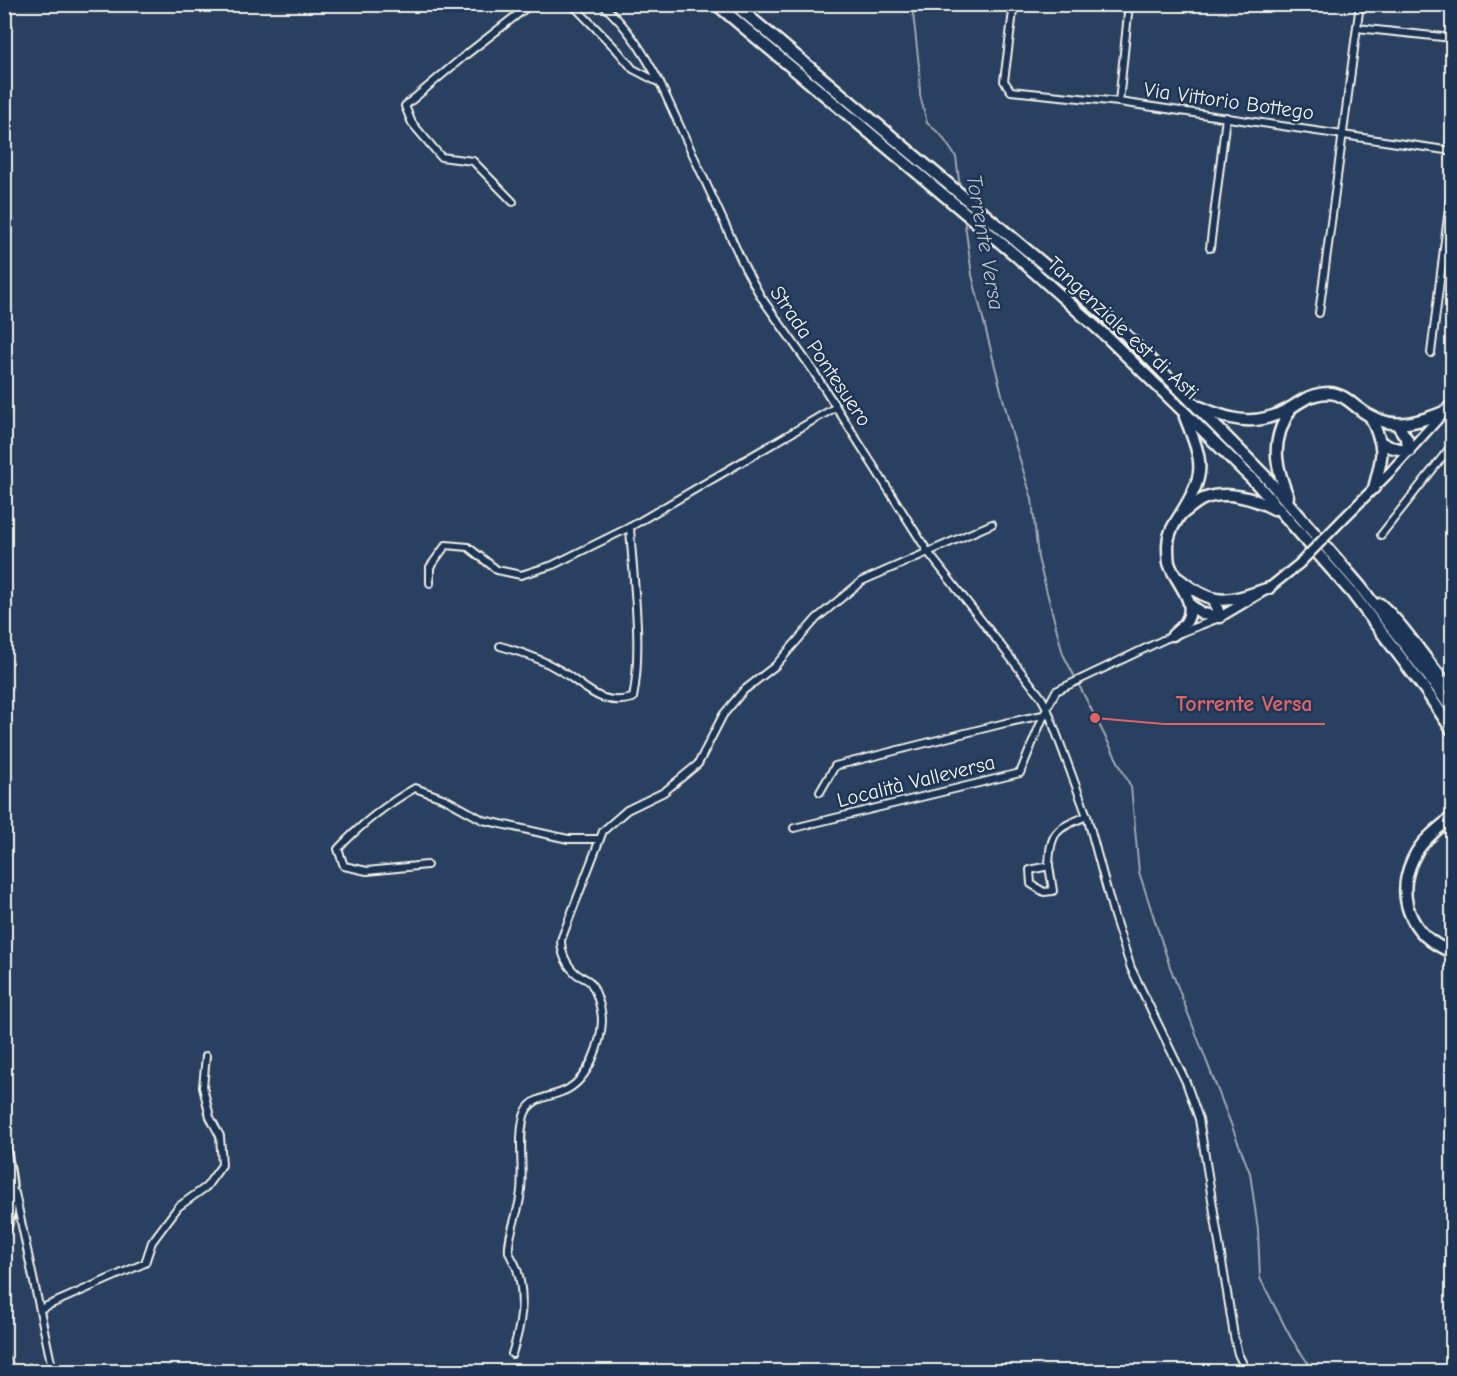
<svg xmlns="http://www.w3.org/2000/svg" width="1457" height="1376" viewBox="0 0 1457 1376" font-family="'Comic Neue',sans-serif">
	<rect width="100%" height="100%" fill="#2a4060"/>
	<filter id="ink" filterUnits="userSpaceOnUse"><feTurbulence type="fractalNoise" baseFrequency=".0167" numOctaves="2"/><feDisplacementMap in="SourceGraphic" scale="12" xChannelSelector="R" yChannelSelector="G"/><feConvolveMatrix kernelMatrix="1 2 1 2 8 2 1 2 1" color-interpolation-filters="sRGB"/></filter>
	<g filter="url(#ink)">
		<path fill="#445771" stroke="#9ca4ac" stroke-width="1.5" d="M 5,1350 L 16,1368 L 30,1363 L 33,1371 L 5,1371 Z"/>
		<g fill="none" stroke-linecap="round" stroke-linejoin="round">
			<g stroke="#a1a8b0" stroke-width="2">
				<path d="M 912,4 L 919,66 L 920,95 L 927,123 L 941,135 L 956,157 L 960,188"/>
				<path d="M 964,217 L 972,275 L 1012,434 L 1032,499 L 1038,558 L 1063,654 L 1131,787 L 1139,872 L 1170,967 L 1250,1173 L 1258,1230 L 1260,1278 L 1291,1338 L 1314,1372"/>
			</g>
			<defs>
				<g id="minor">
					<path d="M 572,4 L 617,50 L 633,69 L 660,83"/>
					<path d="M 602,4 C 628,27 644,53 660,83 L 745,268 L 761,297 L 812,369 L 928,552 L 1041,697 L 1047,708 L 1087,816 L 1114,916 L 1131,968 L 1186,1082 L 1199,1119 L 1234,1336 L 1238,1354 L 1247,1372"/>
					<path d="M 1014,4 L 1004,81 L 1011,91 L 1119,102 L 1452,151"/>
					<path d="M 1357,28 L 1452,38"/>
					<path d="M 1119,102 L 1129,4"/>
					<path d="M 513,202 L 473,161 L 441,157 L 412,123 L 405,106 L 463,57 L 531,4"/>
					<path d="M 1210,248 L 1226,117"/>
					<path d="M 1319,313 L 1360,4"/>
					<path d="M 1431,353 L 1452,184"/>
					<path d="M 1381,535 L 1452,445"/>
					<path d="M 430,583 L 430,567 L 446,545 L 468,547 L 497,570 L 521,575 L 553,565 L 630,527 L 836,407"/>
					<path d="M 500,646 C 522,652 542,659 561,671 C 587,687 600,707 633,698 C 643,647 633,580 630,527"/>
					<path d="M 820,792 L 835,766 L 1005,723 L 1043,715"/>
					<path d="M 794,828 L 1020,773 L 1047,708 L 1056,691 L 1165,639 L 1219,618"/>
					<path d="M 427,865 L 367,871 L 344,866 L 338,849 C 361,824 385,805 415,788 L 445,799 L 483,820 L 568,839 L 600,839"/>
					<path d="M 1049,866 L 1053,891 L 1044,892 L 1031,884 L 1030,870 L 1049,866 C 1050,831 1056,829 1087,816"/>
					<path d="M 15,1193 L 53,1372"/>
					<path d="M 40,1309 L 145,1263 L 152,1242 L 178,1207 L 206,1187 L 222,1165 L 220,1136 L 210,1117 L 203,1087 L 206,1056"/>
					<path d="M 512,1354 C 521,1326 526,1298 517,1269 C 515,1263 511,1258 509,1252 C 507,1239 518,1213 520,1198 C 525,1172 517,1143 524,1116 C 530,1095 553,1098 568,1089 C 589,1077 601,1044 602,1021 C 602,1010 597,992 590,982 C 587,979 582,977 578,975 C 567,967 561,953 561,940 L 603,831 L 627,810 L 664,792 L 698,764 L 723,715 L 743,691 L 775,666 L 817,618 L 862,581 L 992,524"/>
				</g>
				<g id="tertiary">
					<path d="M 1342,520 L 1391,471 L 1452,403"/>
					<path d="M 1220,617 L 1269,588 L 1299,564"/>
					<path d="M 4,1143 C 11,1176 17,1200 4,1233"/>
				</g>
				<g id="trunk">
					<path d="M 716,4 L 1014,254 L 1107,337 L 1183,411 L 1256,483 L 1352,593 L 1426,691 L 1452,730"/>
					<path d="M 734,4 L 1115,324 L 1264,475 L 1360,586 L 1436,686 L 1452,710"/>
					<path d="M 1200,407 C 1233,422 1259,427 1292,407 C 1304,399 1314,393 1330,393 C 1342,394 1349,401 1358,408 C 1387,431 1412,425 1444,412"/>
					<path d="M 1371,418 C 1386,451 1383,453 1374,488"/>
					<path d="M 1382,443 L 1390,447 L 1409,451 L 1407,439 L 1397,424"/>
					<path d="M 1288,497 C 1274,462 1271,441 1291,408"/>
					<path d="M 1183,513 C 1189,509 1196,502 1203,499 C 1226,490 1254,498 1274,509"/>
					<path d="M 1179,579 C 1215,608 1228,602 1269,588"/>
					<path d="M 1380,604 C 1408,629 1426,663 1452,690"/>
					<path d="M 1190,605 L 1203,614 L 1220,617 L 1214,600"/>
					<path d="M 1173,635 C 1177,631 1183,627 1186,622 C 1199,602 1175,582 1169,563 C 1168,557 1168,551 1168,545 C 1168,533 1174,525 1180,515 C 1207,472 1203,463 1185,417"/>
					<path d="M 1452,817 C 1440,827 1424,839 1416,853 C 1393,894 1409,936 1452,952"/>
				</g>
			</defs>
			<use href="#minor" stroke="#f4f1e8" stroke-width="10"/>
			<use href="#tertiary" stroke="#f4f1e8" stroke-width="13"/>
			<use href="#trunk" stroke="#f4f1e8" stroke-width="15"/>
			<use href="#minor" stroke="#1d3557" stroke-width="6"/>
			<use href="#tertiary" stroke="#1d3557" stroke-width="8"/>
			<use href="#trunk" stroke="#1d3557" stroke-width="10"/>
			<defs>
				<path id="tertiary-bridge" d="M 1299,564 L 1342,520"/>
			</defs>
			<use href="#tertiary-bridge" stroke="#f4f1e8" stroke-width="13" stroke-linecap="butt"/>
			<use href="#tertiary-bridge" stroke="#1d3557" stroke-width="8"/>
		</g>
	</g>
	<g text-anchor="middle" stroke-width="5" stroke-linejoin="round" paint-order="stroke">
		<g font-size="21" fill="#f4f1e8" stroke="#1d3557">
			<text transform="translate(1229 101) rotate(8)" y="7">Via Vittorio Bottego</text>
			<text transform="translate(1123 328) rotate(43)" y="7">Tangenziale est di Asti</text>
			<text transform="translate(821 356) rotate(56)" y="7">Strada Pontesuero</text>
			<text transform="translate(916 781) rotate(-14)" y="7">Località Valleversa</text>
		</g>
		<g font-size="22" font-style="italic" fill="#bdc1c2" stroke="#1d3557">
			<text transform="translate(986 242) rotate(80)" y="8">Torrente Versa</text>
		</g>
	</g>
	<path fill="none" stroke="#df6462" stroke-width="2" d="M1095 718L1164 724H1325"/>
	<circle fill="#df6462" stroke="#1d3557" stroke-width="2" cx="1095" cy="718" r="6"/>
	<g font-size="22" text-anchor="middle" font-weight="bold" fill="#df6462" stroke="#1d3557" stroke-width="5" stroke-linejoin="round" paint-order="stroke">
		<text x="1244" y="711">Torrente Versa</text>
	</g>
	<rect width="1457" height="1376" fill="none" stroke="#1d3557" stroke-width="24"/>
	<rect x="12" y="12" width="1433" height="1352" fill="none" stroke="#f4f1e8" stroke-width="2" filter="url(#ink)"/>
</svg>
